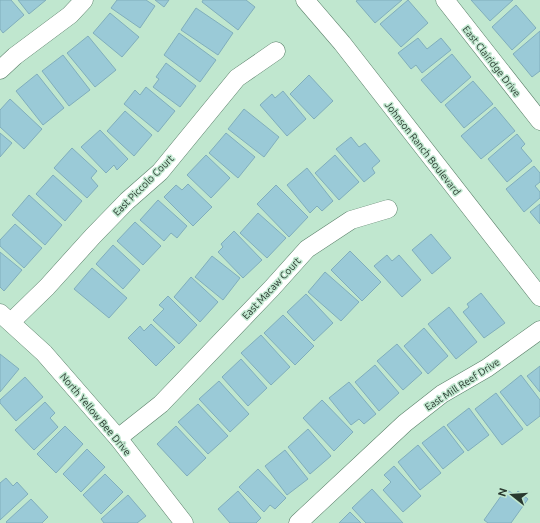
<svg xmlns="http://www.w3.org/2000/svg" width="540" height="523" viewBox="0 0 540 523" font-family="Ubuntu,sans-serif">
	<rect width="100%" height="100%" fill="#c0e7cf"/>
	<g fill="#9acad7" stroke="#80aebc">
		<path d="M 0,0 L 11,0 L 24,15 L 3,33 L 0,29 Z"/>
		<path d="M 18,0 L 46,0 L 29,14 Z"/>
		<path d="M 117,0 L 146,0 L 155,6 L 140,28 L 111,8 Z"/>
		<path d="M 155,0 L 169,0 L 164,7 Z"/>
		<path d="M 203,0 L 246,0 L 255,7 L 238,30 L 202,2 Z"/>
		<path d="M 358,0 L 402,0 L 375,23 L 356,1 Z"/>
		<path d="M 408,0 L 428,23 L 401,47 L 380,24 Z"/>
		<path d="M 471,0 L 513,0 L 490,21 Z"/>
		<path d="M 516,5 L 536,28 L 512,50 L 492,27 Z"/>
		<path d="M 196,8 L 233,33 L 218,55 L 181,30 Z"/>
		<path d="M 110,13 L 139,37 L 122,57 L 93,33 Z"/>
		<path d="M 540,31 L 540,71 L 532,77 L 513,54 Z"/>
		<path d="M 179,33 L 216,60 L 200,82 L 164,55 Z"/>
		<path d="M 88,36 L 116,70 L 95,87 L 67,53 Z"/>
		<path d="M 418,38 L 427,49 L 441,38 L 451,50 L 422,73 L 416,65 L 411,69 L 398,53 Z"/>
		<path d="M 452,54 L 471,77 L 441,103 L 421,80 Z"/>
		<path d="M 63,55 L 90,90 L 69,106 L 42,71 Z"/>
		<path d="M 166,63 L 196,86 L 180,107 L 153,87 L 159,79 L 156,77 Z"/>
		<path d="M 37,74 L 64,108 L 43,125 L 16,91 Z"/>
		<path d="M 309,75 L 333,101 L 314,119 L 290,94 Z"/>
		<path d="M 473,81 L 493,104 L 464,128 L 445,105 Z"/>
		<path d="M 146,87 L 175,111 L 158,132 L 124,104 L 135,90 L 140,95 Z"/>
		<path d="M 283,91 L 306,119 L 287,136 L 260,105 L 272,94 L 275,98 Z"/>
		<path d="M 10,99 L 42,129 L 24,149 L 0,127 L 0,110 Z"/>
		<path d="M 495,107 L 515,131 L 481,159 L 461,136 Z"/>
		<path d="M 244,109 L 279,137 L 264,157 L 228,129 Z"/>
		<path d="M 125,111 L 152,135 L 134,156 L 107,131 Z"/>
		<path d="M 100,130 L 128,159 L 117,170 L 114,165 L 106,173 L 81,147 Z"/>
		<path d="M 0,133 L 12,143 L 0,157 Z"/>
		<path d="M 226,133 L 255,157 L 238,178 L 209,153 Z"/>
		<path d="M 517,134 L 525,144 L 521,148 L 532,161 L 507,182 L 488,159 Z"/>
		<path d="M 351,137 L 359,147 L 365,143 L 380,161 L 372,168 L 375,173 L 364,182 L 336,149 Z"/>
		<path d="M 72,148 L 97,171 L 91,178 L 98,186 L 87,198 L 54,168 Z"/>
		<path d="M 206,155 L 230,178 L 211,198 L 187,175 Z"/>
		<path d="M 335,155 L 359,182 L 339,200 L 315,173 Z"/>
		<path d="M 534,166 L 540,173 L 540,182 L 535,186 L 540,192 L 540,198 L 524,212 L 506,189 Z"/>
		<path d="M 307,168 L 333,201 L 322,211 L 317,206 L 310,213 L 287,185 Z"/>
		<path d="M 53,175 L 82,201 L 65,221 L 36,194 Z"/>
		<path d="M 188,184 L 212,207 L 193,226 L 164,197 L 176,185 L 182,190 Z"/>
		<path d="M 276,185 L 308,217 L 289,237 L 257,204 Z"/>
		<path d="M 29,195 L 62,225 L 45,245 L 12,215 Z"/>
		<path d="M 158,200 L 187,226 L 177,238 L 171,233 L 164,241 L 140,220 Z"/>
		<path d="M 540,204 L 540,224 L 530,212 Z"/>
		<path d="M 258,213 L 286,238 L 267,258 L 240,233 Z"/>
		<path d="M 135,222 L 161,246 L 143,265 L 117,241 Z"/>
		<path d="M 15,224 L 42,248 L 24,268 L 0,246 L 0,240 Z"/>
		<path d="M 234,231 L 262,260 L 243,278 L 218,252 L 223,247 L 221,244 Z"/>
		<path d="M 431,234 L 451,258 L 432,274 L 412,250 Z"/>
		<path d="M 113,245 L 140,270 L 123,289 L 96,264 Z"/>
		<path d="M 350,251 L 381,282 L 362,301 L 331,270 Z"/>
		<path d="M 0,252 L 22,270 L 4,291 L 0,287 Z"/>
		<path d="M 387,255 L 392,261 L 399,255 L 421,280 L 402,297 L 374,266 Z"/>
		<path d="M 212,256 L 240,278 L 223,300 L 195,277 Z"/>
		<path d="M 92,268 L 127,298 L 109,318 L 74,289 Z"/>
		<path d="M 325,272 L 359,302 L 341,321 L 308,292 Z"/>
		<path d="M 191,277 L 218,302 L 200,322 L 174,297 Z"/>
		<path d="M 481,293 L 505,323 L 484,338 L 463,312 L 469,307 L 467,304 Z"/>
		<path d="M 306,294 L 333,323 L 314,341 L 287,312 Z"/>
		<path d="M 168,296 L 197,325 L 179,344 L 153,320 L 164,309 L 159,305 Z"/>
		<path d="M 449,307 L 477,342 L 456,359 L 428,324 Z"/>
		<path d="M 283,315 L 314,346 L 295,365 L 264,333 Z"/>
		<path d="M 151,324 L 175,347 L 156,366 L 128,338 L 140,326 L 144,331 Z"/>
		<path d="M 424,328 L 448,356 L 428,374 L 404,346 Z"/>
		<path d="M 261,335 L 290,367 L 271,385 L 241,353 Z"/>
		<path d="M 397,344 L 422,373 L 403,390 L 377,361 Z"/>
		<path d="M 0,354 L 19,369 L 0,392 Z"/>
		<path d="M 241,359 L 267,388 L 248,406 L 222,377 Z"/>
		<path d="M 375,365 L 399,393 L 379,411 L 355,382 Z"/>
		<path d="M 540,366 L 540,392 L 527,376 Z"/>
		<path d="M 521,375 L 540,400 L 540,416 L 527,426 L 500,392 Z"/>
		<path d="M 25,377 L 43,397 L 16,421 L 0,403 L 0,400 Z"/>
		<path d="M 219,381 L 249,414 L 230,432 L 199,399 Z"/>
		<path d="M 349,382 L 376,414 L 364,424 L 359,419 L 351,425 L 329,398 Z"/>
		<path d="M 496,393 L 523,429 L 502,445 L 475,409 Z"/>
		<path d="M 322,400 L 353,432 L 334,451 L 303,418 Z"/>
		<path d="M 45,402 L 55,413 L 50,418 L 58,427 L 34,450 L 15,430 Z"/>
		<path d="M 198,404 L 228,436 L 208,454 L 178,422 Z"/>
		<path d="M 469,408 L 489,435 L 468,451 L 447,425 Z"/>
		<path d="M 65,426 L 83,444 L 56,473 L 37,454 Z"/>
		<path d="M 176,426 L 206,458 L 187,476 L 157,444 Z"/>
		<path d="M 444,426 L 464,452 L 443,469 L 422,443 Z"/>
		<path d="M 308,429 L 331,456 L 310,474 L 288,447 Z"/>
		<path d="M 418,445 L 441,473 L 420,490 L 398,462 Z"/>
		<path d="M 87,449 L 105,467 L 81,492 L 63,474 Z"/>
		<path d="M 285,450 L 308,479 L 287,495 L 265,466 Z"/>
		<path d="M 394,466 L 421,496 L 403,512 L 383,490 L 391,482 L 384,475 Z"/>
		<path d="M 258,469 L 286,498 L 275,509 L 270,505 L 264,512 L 239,487 Z"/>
		<path d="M 105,474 L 123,492 L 101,514 L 83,495 Z"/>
		<path d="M 6,478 L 13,486 L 17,482 L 28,494 L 0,520 L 0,483 Z"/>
		<path d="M 372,489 L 403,523 L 366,523 L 352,508 Z"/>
		<path d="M 506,489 L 515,495 L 518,491 L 528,499 L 511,523 L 488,523 L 484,520 Z"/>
		<path d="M 238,491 L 261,518 L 256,523 L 230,523 L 218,509 Z"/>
		<path d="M 128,495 L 146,516 L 137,523 L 104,523 L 101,519 Z"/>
		<path d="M 31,499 L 48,517 L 42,523 L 7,523 L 6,522 Z"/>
		<path d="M 350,512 L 361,523 L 339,523 Z"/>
	</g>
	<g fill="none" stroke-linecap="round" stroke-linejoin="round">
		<defs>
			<g id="minor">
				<path d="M 305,0 L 342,43 L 540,297"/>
				<path d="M 445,0 L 540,121"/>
				<path d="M 0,70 L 15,56 L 70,15 L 84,0"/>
				<path d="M 0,313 L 44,353 L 118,438 L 184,523"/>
				<path d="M 11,322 L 47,287 L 93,236 L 127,201 L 160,172 L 237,78 L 276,51"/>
				<path d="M 118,438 L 161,404 L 272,288 L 307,249 L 351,220 L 388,209"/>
				<path d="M 298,523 L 405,423 L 442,394 L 487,368 L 540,330"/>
			</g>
		</defs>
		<use href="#minor" stroke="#5b806a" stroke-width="19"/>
		<use href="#minor" stroke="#fff" stroke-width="18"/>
	</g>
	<g text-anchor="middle" stroke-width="3" stroke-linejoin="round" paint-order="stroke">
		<g font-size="10" fill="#29392f" stroke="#c0e7cf">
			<text transform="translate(492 61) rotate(52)" y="4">East Clairidge Drive</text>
			<text transform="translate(423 148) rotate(52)" y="4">Johnson Ranch Boulevard</text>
			<text transform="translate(143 185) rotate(-45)" y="4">East Piccolo Court</text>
			<text transform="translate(271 288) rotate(-47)" y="4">East Macaw Court</text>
			<text transform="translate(462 384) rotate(-33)" y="4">East Mill Reef Drive</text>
			<text transform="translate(96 414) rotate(50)" y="4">North Yellow Bee Drive</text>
		</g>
	</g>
	<g transform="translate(512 495) rotate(287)" stroke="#c0e7cf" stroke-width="3" paint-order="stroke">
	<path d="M0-3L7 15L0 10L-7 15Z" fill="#29392f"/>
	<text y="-6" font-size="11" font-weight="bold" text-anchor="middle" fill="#29392f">N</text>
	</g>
</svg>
